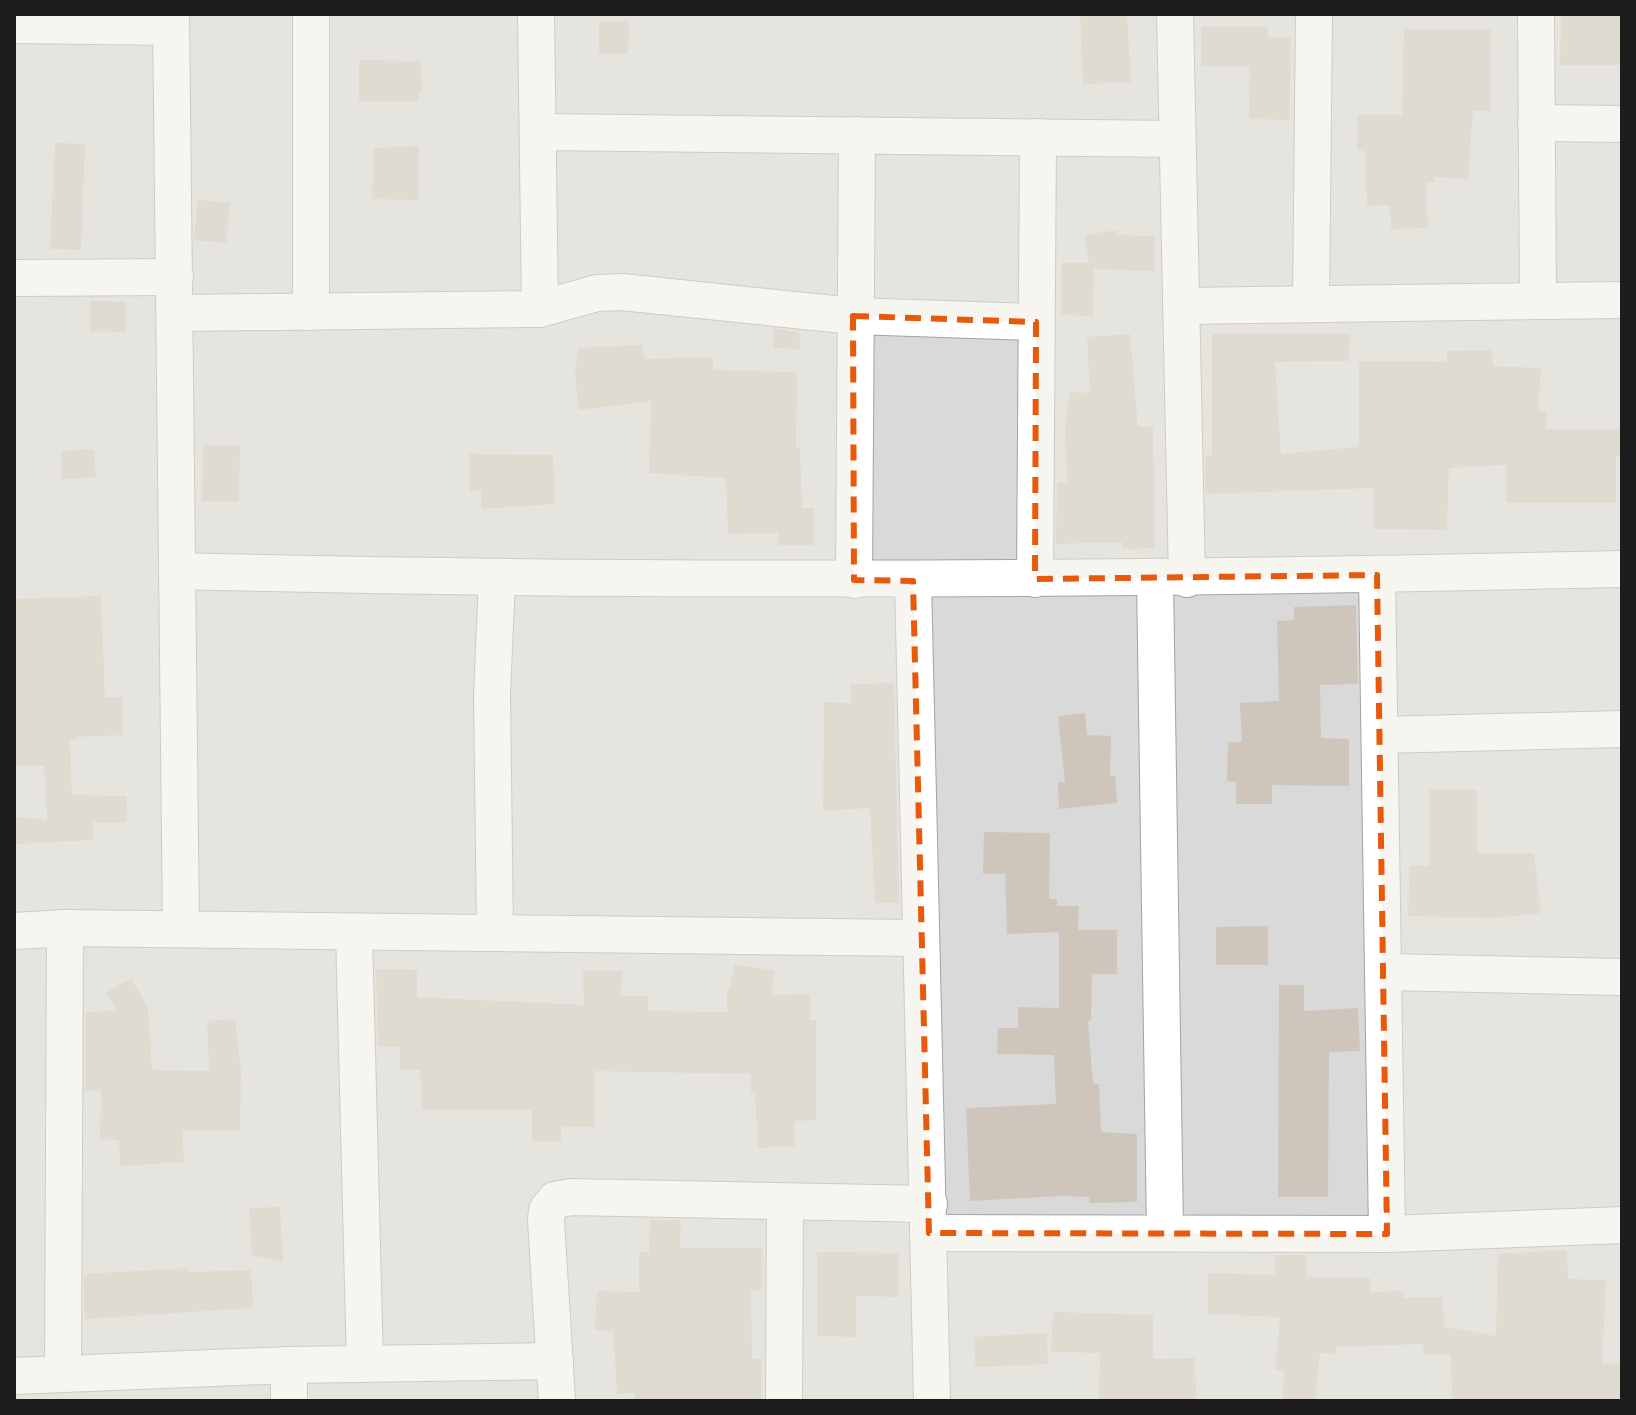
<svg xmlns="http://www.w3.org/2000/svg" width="1636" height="1415" viewBox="0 0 1636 1415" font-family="Ubuntu,sans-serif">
	<rect width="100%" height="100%" fill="#eeece1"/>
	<rect fill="#dad9d9" x="14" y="14" width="1608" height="1387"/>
	<g fill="#cec6ba">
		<path d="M 1080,14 L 1127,14 L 1131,82 L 1083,84 Z"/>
		<path d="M 1561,14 L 1622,14 L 1622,65 L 1560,65 Z"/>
		<path d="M 599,21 L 629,21 L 628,54 L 599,54 Z"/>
		<path d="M 1201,27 L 1268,27 L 1268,37 L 1291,37 L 1289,120 L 1249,119 L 1250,66 L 1201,66 Z"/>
		<path d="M 1404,29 L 1491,30 L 1490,111 L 1473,111 L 1468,179 L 1434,177 L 1434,182 L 1426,182 L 1428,228 L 1391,229 L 1390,205 L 1367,206 L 1365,151 L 1357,150 L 1357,115 L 1402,115 Z"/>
		<path d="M 359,60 L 421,61 L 422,90 L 419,90 L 419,101 L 359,101 Z"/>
		<path d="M 55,143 L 85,144 L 81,250 L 50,249 Z"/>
		<path d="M 419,146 L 418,200 L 372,199 L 374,148 Z"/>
		<path d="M 198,200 L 230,203 L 226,243 L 194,240 Z"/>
		<path d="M 1117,230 L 1118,235 L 1155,236 L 1154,271 L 1094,269 L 1093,316 L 1061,315 L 1062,263 L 1089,263 L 1085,235 Z"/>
		<path d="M 90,301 L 126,302 L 126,332 L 90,331 Z"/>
		<path d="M 774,329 L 800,332 L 799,349 L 773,348 Z"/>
		<path d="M 1130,334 L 1138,427 L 1153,427 L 1155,548 L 1123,549 L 1122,542 L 1056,544 L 1057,483 L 1067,483 L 1065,430 L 1069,392 L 1090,393 L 1087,337 Z"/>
		<path d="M 1212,334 L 1350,334 L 1349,361 L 1275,362 L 1281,454 L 1359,447 L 1359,361 L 1447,362 L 1447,351 L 1492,350 L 1493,366 L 1541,368 L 1538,411 L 1547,411 L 1546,429 L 1622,430 L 1622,456 L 1616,456 L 1616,503 L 1506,503 L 1506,465 L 1449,468 L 1447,530 L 1373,529 L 1373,488 L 1206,494 L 1205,455 L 1212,455 Z"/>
		<path d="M 643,345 L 644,359 L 713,357 L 713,370 L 797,372 L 796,448 L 800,448 L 802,508 L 814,508 L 814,545 L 778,545 L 778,533 L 728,534 L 726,478 L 649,473 L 651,401 L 579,410 L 575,375 L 578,348 Z"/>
		<path d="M 203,445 L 240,445 L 239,501 L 202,501 Z"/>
		<path d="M 94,449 L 96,477 L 62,479 L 61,451 Z"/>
		<path d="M 469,454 L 553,455 L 555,504 L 481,509 L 481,491 L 470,491 Z"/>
		<path d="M 101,596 L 105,697 L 122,697 L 123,735 L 77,737 L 77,740 L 70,741 L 72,795 L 127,796 L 126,823 L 92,822 L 94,840 L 14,844 L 14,817 L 47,820 L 44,766 L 14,766 L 14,599 Z"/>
		<path d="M 1356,605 L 1358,684 L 1320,685 L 1321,738 L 1349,739 L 1349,786 L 1272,785 L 1272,804 L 1236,804 L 1236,782 L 1227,781 L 1228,742 L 1242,742 L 1240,703 L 1279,701 L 1277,621 L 1294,620 L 1294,607 Z"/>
		<path d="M 894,683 L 899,903 L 875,903 L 870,808 L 823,811 L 824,702 L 851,703 L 850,684 Z"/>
		<path d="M 1085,713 L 1087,735 L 1111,736 L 1110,776 L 1115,776 L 1117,803 L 1059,809 L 1058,782 L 1065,782 L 1058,716 Z"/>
		<path d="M 1429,790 L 1477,790 L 1477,853 L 1534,853 L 1541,913 L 1496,918 L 1408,916 L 1410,865 L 1429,866 Z"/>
		<path d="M 984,832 L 1050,833 L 1049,899 L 1057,899 L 1057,906 L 1079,906 L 1078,930 L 1117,930 L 1117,974 L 1092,974 L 1091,1021 L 1088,1021 L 1093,1084 L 1099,1084 L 1101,1132 L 1137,1134 L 1137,1202 L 1089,1203 L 1089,1197 L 1061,1196 L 970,1201 L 966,1108 L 1056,1104 L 1054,1055 L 997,1054 L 998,1028 L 1018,1028 L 1018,1007 L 1059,1008 L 1059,932 L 1007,934 L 1005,874 L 983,874 Z"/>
		<path d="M 1268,926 L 1268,965 L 1216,965 L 1216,927 Z"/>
		<path d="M 734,964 L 775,971 L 771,995 L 810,994 L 810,1020 L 816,1020 L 816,1120 L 794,1121 L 795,1146 L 758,1148 L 755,1092 L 751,1093 L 750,1074 L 595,1071 L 595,1127 L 561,1126 L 561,1141 L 532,1141 L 532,1110 L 422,1110 L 420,1070 L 400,1070 L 400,1047 L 378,1047 L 376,969 L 417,970 L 417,997 L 584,1005 L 583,971 L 623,971 L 620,996 L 648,996 L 648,1011 L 727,1012 L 727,989 L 730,989 Z"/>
		<path d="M 131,978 L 148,1008 L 152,1070 L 209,1071 L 207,1021 L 235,1019 L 241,1071 L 240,1130 L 182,1130 L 184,1162 L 120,1166 L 119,1140 L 100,1139 L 101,1091 L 85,1090 L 86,1012 L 117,1011 L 106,992 Z"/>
		<path d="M 1279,985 L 1304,985 L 1304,1011 L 1358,1008 L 1360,1051 L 1329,1052 L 1328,1197 L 1278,1197 Z"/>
		<path d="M 280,1207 L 283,1262 L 252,1255 L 249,1208 Z"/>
		<path d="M 650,1220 L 681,1220 L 680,1248 L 763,1248 L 762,1290 L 751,1290 L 752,1359 L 762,1359 L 761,1401 L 635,1401 L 635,1393 L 617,1394 L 613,1331 L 595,1330 L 597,1291 L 639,1292 L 639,1252 L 649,1252 Z"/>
		<path d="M 1567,1250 L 1568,1279 L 1606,1280 L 1602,1363 L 1622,1364 L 1622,1401 L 1452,1401 L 1451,1354 L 1424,1355 L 1423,1344 L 1336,1347 L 1335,1354 L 1320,1353 L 1315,1401 L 1283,1401 L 1284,1371 L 1275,1370 L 1280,1317 L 1208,1314 L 1208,1273 L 1275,1275 L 1275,1255 L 1307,1255 L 1307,1277 L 1370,1278 L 1370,1292 L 1403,1291 L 1404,1298 L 1443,1297 L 1444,1327 L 1496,1336 L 1498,1254 Z"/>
		<path d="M 817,1252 L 899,1253 L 899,1297 L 856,1296 L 856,1337 L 817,1336 Z"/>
		<path d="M 188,1268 L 188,1272 L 251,1270 L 253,1308 L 85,1319 L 84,1274 Z"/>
		<path d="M 1053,1312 L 1153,1315 L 1153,1359 L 1195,1358 L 1196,1401 L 1099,1401 L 1100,1353 L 1051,1352 Z"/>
		<path d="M 1047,1333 L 1048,1364 L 975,1367 L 974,1337 Z"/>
	</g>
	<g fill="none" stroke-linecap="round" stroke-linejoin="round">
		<defs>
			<g id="street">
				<path d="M 171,14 L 181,929"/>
				<path d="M 311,14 L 311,312"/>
				<path d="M 536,14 L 540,309"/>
				<path d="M 1175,14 L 1187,579"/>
				<path d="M 1536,14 L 1538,301"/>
				<path d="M 14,25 L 171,27"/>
				<path d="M 1536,123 L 1622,124"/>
				<path d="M 538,132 L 1177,139"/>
				<path d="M 14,278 L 175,277"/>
				<path d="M 1311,304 L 1314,14"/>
				<path d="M 1181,306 L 1622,300"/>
				<path d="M 176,313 L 540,309 L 597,293 L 622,292 L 853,316 L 1036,322"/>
				<path d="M 177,571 C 659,583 1140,580 1622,569"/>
				<path d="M 1377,575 L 1387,1234"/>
				<path d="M 1035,579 L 1038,137"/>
				<path d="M 1155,579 L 1165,1232"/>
				<path d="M 854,580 L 857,135"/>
				<path d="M 913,581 L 932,1401"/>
				<path d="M 1380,735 L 1622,729"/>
				<path d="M 14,931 L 65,928 L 920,938"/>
				<path d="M 495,932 L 492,695 L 497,579"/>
				<path d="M 354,933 L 365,1364"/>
				<path d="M 1385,972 L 1622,977"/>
				<path d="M 929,1233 L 1387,1234 L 1622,1225"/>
				<path d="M 289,1365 L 289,1401"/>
				<path d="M 63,1374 L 65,928"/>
				<path d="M 14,1376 L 289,1365 L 555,1361"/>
				<path d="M 557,1401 L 546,1220 L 547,1210 L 555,1200 L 571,1197 L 929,1204"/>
				<path d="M 784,1401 L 785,1203"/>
			</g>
		</defs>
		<use href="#street" stroke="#a3a3a3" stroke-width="38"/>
		<use href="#street" stroke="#fff" stroke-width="36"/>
	</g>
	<path d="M0 0H1636V1415H0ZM 853,316 L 1036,322 L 1035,579 L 1377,575 L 1387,1234 L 929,1233 L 913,581 L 854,580 Z" fill="#eeece1" fill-opacity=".55" fill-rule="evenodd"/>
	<path fill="none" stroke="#e8590c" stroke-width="6" stroke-dasharray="16 10" stroke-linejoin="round" d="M 853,316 L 1036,322 L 1035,579 L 1377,575 L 1387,1234 L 929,1233 L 913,581 L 854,580 Z"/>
	<rect width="1636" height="1415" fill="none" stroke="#1c1c1c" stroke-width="32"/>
</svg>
